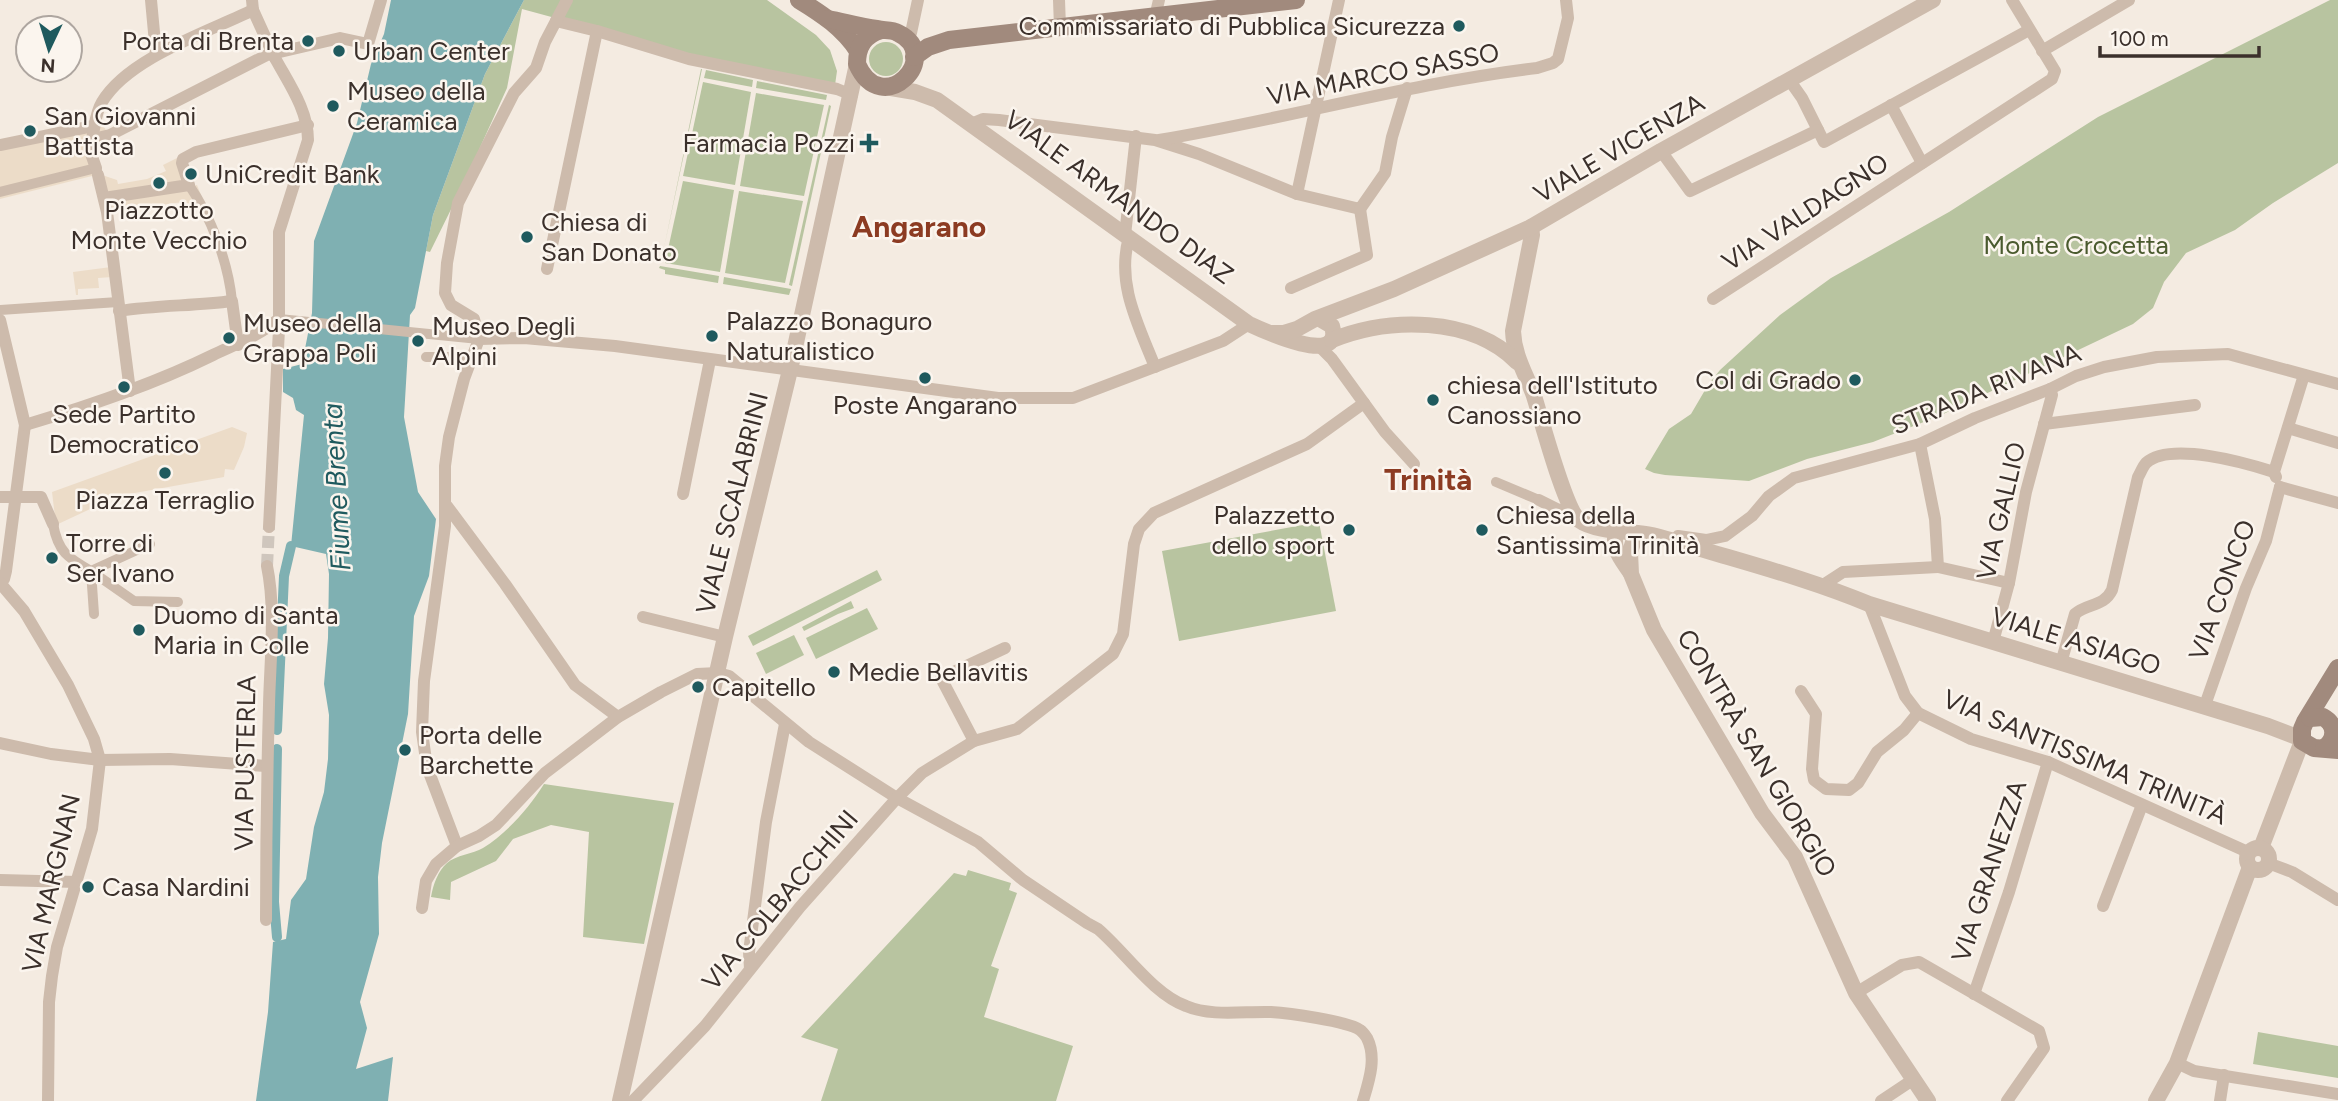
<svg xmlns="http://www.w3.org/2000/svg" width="2338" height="1101" viewBox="0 0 2338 1101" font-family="Figtree,sans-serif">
	<rect width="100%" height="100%" fill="#f4ebe1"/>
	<g fill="#b8c4a0">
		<path d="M 524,0 L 767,0 L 816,35 L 830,50 L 837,71 L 835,85 L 710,60 L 522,9 L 507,88 L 463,185 L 430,252 L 426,251 L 433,215 L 485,74 Z"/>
		<path d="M 2330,0 L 2338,0 L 2338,163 L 2273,203 L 2235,230 L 2186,253 L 2164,282 L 2153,308 L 2133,324 L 1939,416 L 1873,442 L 1807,459 L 1749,481 L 1665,475 L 1654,473 L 1645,469 L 1669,429 L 1691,414 L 1708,385 L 1720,370 L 1780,315 L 1831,278 L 1949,212 L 2098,117 Z"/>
		<circle cx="886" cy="59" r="17"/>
		<path d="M 701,69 L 702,69 L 664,248 Z"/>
		<path d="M 706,70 L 753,80 L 752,87 L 704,78 Z"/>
		<path d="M 757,81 L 827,95 L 826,100 L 756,88 Z"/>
		<path d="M 703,82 L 751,92 L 735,185 L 683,176 Z"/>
		<path d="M 756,93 L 824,105 L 804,196 L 740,186 Z"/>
		<path d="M 829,105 L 831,106 L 792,286 L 789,285 Z"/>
		<path d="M 683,181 L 734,190 L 720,272 L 665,263 Z"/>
		<path d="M 739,191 L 803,201 L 785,283 L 725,273 Z"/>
		<path d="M 660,266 L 719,276 L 718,283 L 665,274 L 665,270 L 659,268 Z"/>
		<path d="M 724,277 L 791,289 L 789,295 L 723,284 Z"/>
		<path d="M 1319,522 L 1336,611 L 1179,641 L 1162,551 Z"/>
		<path d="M 877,570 L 882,580 L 753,646 L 748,636 Z"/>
		<path d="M 851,601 L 854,608 L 838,614 L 804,631 L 802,627 Z"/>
		<path d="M 867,608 L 878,629 L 816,659 L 806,638 Z"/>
		<path d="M 794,635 L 804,655 L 766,674 L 756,653 Z"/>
		<path d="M 544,784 L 674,803 L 644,944 L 583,937 L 589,832 L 551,825 L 513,839 L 496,861 L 451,882 L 450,900 L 431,897 C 433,885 438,871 447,863 C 456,855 473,854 483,848 C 507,833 529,808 544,784 Z"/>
		<path d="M 968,870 L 1011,883 L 1009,890 L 1017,893 L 991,966 L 999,969 L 984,1017 L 1073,1046 L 1056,1101 L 821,1101 L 838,1049 L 801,1037 L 954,873 L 966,876 Z"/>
		<path d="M 2258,1032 L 2338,1046 L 2338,1078 L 2253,1064 Z"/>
	</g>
	<g fill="#ecdcc8">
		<path d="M 98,116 L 108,134 L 108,142 L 94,148 L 102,175 L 117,180 L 118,184 L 147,179 L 166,171 L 163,165 L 181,156 L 193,186 L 197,185 L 201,195 L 197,197 L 193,207 L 185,202 L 175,203 L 111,212 L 96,175 L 0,199 L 0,143 L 90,124 Z"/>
		<path d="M 111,267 L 112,277 L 98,278 L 99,288 L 78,289 L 78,295 L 76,295 L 73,272 Z"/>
		<path d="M 232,427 L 247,433 L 244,447 L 234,470 L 225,469 L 224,477 L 118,496 L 56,525 L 52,492 Z"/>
	</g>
	<path fill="#7fb0b2" d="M 391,0 L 524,0 L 485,74 L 433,215 L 415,308 L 410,315 L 404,417 L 418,492 L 436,519 L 429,576 L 414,616 L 408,714 L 382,843 L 378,877 L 379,934 L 360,1002 L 367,1028 L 356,1069 L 393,1057 L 388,1101 L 256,1101 L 268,1012 L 273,942 L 286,939 L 291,900 L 306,879 L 314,827 L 324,792 L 328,759 L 329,715 L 324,684 L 328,638 L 329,574 L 326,554 L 291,546 L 304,415 L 296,410 L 293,398 L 283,392 L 283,369 L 302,364 L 312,313 L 314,241 L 357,123 L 371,64 L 384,34 Z"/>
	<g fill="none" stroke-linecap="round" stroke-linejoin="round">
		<g stroke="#7fb0b2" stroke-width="10">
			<path d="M 277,730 L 284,576 L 291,546"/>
			<path d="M 277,937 L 274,902 L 277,749"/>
		</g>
		<path stroke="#cfc6bd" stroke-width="12" stroke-dasharray="12 6" stroke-linecap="butt" d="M 267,566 L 269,527"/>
		<g stroke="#cdbbac" stroke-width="10">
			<path d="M 189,185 C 211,217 228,261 232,301"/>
			<path d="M 0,192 L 96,168 L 98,174"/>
			<path d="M 0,310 L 118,302"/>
			<path d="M 279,319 L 479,339"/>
			<path d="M 426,357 L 454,357 L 471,364"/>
			<path d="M 1496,482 L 1539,500"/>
			<path d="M 53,524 C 58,552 68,558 91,571 L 94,614"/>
			<path d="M 91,571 L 134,601 L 178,602"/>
			<path d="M 91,571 L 150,544"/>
		</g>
		<g stroke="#cdbbac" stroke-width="12">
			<path d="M 151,0 L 156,54"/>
			<path d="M 252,0 L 253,10 L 272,52"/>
			<path d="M 1059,0 L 1060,27"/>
			<path d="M 1155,17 L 1159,0"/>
			<path d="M 556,21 L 597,31 L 689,59 L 837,89 L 852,95"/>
			<path d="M 911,33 L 918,0"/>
			<path d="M 2042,51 L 2129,0"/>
			<path d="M 1790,81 L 1802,98 L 1824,142 L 2029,30"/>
			<path d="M 1891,105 L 1922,163"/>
			<path d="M 971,124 L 983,119 L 999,120 L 1155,140 L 1199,154 L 1297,194 L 1360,209 L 1385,173 L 1392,137 L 1407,88"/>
			<path d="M 93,139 L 110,135 L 267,55 L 340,38 L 368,44 L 381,0"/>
			<path d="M 1159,140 C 1286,119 1410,83 1537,68 L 1553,63 L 1558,59 L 1568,18 L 1566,0"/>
			<path d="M 0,145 L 93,126"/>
			<path d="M 1661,151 L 1690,191 L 1818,130"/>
			<path d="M 96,168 L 89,148 C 96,132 93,117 102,102 C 128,58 208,32 253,10"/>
			<path d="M 98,175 L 107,212 L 130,391"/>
			<path d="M 1297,194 L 1339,0"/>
			<path d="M 104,198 L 189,185 L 182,163 L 183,159 L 196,152 L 308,125"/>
			<path d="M 1125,235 L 1136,136"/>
			<path d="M 1129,237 C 1116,284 1138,324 1155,367"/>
			<path d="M 547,269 L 597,31"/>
			<path d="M 1291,288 L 1367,255 L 1360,209"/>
			<path d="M 1713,299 L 2052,79 L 2055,71 L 2012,0"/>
			<path d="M 119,311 C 157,305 195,306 232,301 L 238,345"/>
			<path d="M 0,320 L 25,425 L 6,571 L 4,579 L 1,583"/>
			<path d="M 479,339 L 524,338 L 615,346 L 998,398 L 1073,398 L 1223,341 L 1249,324"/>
			<path d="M 1320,347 L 1332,359 L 1385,432 L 1414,464"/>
			<path d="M 2044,424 L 2195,405"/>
			<path d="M 25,425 C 89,406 152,385 213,355 C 236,344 258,336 279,319"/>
			<path d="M 2288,428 L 2338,443"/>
			<path d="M 1920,444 L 1935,519 L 1938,567 L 2009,583"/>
			<path d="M 2276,477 L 2274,472 L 2304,375"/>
			<path d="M 2280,487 L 2338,503"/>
			<path d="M 683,494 L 710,360"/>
			<path d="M 0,497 L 41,497 L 53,524"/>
			<path d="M 1539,500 L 1559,510 L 1571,509"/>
			<path d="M 447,506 L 505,584 L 575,685 L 618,717"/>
			<path d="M 269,527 L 279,329 L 279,232 L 308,140 C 308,110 289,84 275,58"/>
			<path d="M 1677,538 L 1678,536 L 1706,540 L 1725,536 L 1752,516 L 1769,496 L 1794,478 L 1920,444 L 1975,418 L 2050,389 L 2076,376 L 2104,367 L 2157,357 L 2228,354 L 2338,384"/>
			<path d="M 0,583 L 24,611 L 68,685 L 94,739 L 100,760 L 92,829 L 57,947 L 52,976 L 49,1002 L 48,1101"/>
			<path d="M 1823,585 L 1843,572 L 1938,567"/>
			<path d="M 1869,604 L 1905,696 L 1918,713 L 1971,739 L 2048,762 L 2250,853"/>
			<path d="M 643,617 L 725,637"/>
			<path d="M 1993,642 L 2009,583 L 2026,492 L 2052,395 L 2050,389"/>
			<path d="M 2061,663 L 2075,614 C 2087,603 2104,607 2112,590 L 2138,477 C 2140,474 2143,466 2146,463 C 2170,441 2246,463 2274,472"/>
			<path d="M 1801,691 L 1816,714 L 1812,769 L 1814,780 L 1826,789 L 1849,790 L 1858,783 L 1877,752 L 1904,730 L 1918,713"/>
			<path d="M 2204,708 L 2246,588 L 2266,541 L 2280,487"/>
			<path d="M 974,741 L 941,678 L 1005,648"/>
			<path d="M 0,743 L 51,754 L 100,760 L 170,759 L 266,766"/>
			<path d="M 457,846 L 427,767 L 422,732 L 424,681 L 445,526 L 445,466 L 449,437 L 464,379 L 479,339 L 474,319 L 451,305 L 445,293 L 447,263 L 458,203 L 514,93 L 536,68 L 545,42 L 567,0"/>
			<path d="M 2268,863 L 2292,872 L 2338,900"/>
			<path d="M 0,880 L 77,882"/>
			<path d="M 2103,906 L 2142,805"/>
			<path d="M 422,908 L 426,881 L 436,864 L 457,846 L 479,836 L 496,825 L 545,773 L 618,717 L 661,692 L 697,674 L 718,673 L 729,676 L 809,742 L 897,798 L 978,842 L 1023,880 L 1087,923 L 1098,929 C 1125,952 1153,994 1186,1006 C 1212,1017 1244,1011 1271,1012 C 1287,1013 1348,1021 1360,1030 C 1363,1032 1365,1035 1367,1038 C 1377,1058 1369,1081 1363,1101"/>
			<path d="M 266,920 C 266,848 267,777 269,705 C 270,661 276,609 267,566"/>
			<path d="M 750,969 L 749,952 L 766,822 L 785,724"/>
			<path d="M 1856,993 L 1902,965 L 1919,962 L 2039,1031 L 2044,1048 L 2007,1101"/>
			<path d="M 1974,994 L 2009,892 L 2048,762"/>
			<path d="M 2177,1063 L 2194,1071 L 2338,1094"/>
			<path d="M 633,1101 L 705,1026 L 800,907 L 897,798 L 922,773 L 974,741 L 1017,729 L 1113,654 L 1123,634 L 1134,544 L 1139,529 L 1154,513 L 1307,444 L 1364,403"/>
			<path d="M 1881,1101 L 1914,1079"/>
			<path d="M 2220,1101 L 2224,1075"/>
		</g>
		<g stroke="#cdbbac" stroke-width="16">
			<path d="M 885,87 L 915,92 L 937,100 L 1249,324 C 1264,331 1344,368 1332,326 L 1320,319"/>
			<path d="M 1531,227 L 1532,235 L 1513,331 C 1514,356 1526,374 1534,396 C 1541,418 1565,509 1579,520 C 1595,532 1632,531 1652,535 C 1677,541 1703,550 1728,557 C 1776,571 1823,585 1869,604 L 2268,726 L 2302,739"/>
			<path d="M 1272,333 L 1284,333 L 1297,329 L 1315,319 L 1394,289 L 1531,227 L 1661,151 L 1933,0"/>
			<path d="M 1332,340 C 1389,317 1471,316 1517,362"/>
			<path d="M 1616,530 C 1612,549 1619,556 1630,572"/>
			<path d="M 1636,533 L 1630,552 L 1631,574 L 1654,630 L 1762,813 L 1795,857 L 1856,993 L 1928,1101"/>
			<path d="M 2261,848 L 2302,741"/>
			<circle cx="2258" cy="859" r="11"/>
			<path d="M 620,1101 L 725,637 L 790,370 L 857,64"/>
			<path d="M 2156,1101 L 2177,1063 L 2250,867"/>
		</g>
		<g stroke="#a18a7d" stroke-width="18">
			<path d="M 799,0 C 822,14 843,28 858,51"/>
			<path d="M 828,19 C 844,22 860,27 877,29 C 884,31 891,29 898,33 C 945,56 882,121 857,64 C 857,47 864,35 881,30"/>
			<path d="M 914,57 L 928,47 L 949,40 L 1296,0"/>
			<path d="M 2338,668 L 2305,722 L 2302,729 L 2302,741 L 2314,748 L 2338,750"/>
			<path d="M 2310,718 L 2323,717 C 2337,725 2336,740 2324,748"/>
		</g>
		<path stroke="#cdbbac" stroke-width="12" d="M 272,52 L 275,58"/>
	</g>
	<g fill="#1f5a5e" stroke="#fbf5ee" stroke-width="2.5">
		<circle cx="1459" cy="26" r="7"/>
		<circle cx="308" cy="41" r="7"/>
		<circle cx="339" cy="51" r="7"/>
		<circle cx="333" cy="106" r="7"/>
		<circle cx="30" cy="131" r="7"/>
		<path d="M865.5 132.5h7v7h7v7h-7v7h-7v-7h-7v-7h7z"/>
		<circle cx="191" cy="174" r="7"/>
		<circle cx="159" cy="183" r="7"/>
		<circle cx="527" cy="237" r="7"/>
		<circle cx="712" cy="336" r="7"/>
		<circle cx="229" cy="338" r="7"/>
		<circle cx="418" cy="341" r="7"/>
		<circle cx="925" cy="378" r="7"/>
		<circle cx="1855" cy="380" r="7"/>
		<circle cx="124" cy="387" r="7"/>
		<circle cx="1433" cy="400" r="7"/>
		<circle cx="165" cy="473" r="7"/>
		<circle cx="1349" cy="530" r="7"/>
		<circle cx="1482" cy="530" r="7"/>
		<circle cx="52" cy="558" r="7"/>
		<circle cx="139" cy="630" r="7"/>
		<circle cx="834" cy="672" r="7"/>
		<circle cx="698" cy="687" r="7"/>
		<circle cx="405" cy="750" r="7"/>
		<circle cx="88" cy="887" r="7"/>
	</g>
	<g text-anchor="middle" stroke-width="5" stroke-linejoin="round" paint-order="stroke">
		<g font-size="26" fill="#3b302b" stroke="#fbf5ee" text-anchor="start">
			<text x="1445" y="35" text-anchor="end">Commissariato di Pubblica Sicurezza</text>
			<text x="294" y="50" text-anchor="end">Porta di Brenta</text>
			<text x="353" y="60">Urban Center</text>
			<text x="347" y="100">Museo della<tspan x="347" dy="30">Ceramica</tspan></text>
			<text x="44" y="125">San Giovanni<tspan x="44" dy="30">Battista</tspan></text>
			<text x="855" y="152" text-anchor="end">Farmacia Pozzi</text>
			<text x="205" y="183">UniCredit Bank</text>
			<text x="159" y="219" text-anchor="middle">Piazzotto<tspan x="159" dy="30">Monte Vecchio</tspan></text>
			<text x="541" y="231">Chiesa di<tspan x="541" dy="30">San Donato</tspan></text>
			<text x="726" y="330">Palazzo Bonaguro<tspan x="726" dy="30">Naturalistico</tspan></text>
			<text x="243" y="332">Museo della<tspan x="243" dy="30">Grappa Poli</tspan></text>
			<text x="432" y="335">Museo Degli<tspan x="432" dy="30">Alpini</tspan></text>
			<text x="1841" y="389" text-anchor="end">Col di Grado</text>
			<text x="1447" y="394">chiesa dell'Istituto<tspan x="1447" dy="30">Canossiano</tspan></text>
			<text x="925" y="414" text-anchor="middle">Poste Angarano</text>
			<text x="124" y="423" text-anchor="middle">Sede Partito<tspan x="124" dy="30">Democratico</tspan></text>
			<text x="165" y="509" text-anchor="middle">Piazza Terraglio</text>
			<text x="1335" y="524" text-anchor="end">Palazzetto<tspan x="1335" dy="30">dello sport</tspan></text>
			<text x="1496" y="524">Chiesa della<tspan x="1496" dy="30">Santissima Trinità</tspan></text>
			<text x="66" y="552">Torre di<tspan x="66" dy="30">Ser Ivano</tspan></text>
			<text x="153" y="624">Duomo di Santa<tspan x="153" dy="30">Maria in Colle</tspan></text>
			<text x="848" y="681">Medie Bellavitis</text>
			<text x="712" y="696">Capitello</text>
			<text x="419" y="744">Porta delle<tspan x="419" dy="30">Barchette</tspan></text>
			<text x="102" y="896">Casa Nardini</text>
		</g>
		<g font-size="26" fill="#3b302b" stroke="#fbf5ee">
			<text transform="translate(1383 74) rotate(-11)" y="9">VIA MARCO SASSO</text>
			<text transform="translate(1619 148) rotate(-30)" y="9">VIALE VICENZA</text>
			<text transform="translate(1119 197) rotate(36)" y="9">VIALE ARMANDO DIAZ</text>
			<text transform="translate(1805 212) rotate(-33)" y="9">VIA VALDAGNO</text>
			<text transform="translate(1986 389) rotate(-22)" y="9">STRADA RIVANA</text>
			<text transform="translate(732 503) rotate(-76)" y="9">VIALE SCALABRINI</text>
			<text transform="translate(2001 511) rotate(-77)" y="9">VIA GALLIO</text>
			<text transform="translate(2222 590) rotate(-70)" y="9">VIA CONCO</text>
			<text transform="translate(2076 641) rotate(17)" y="9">VIALE ASIAGO</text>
			<text transform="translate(1757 753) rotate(59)" y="9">CONTRÀ SAN GIORGIO</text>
			<text transform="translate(2085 757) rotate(23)" y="9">VIA SANTISSIMA TRINITÀ</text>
			<text transform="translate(245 763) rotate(-89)" y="9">VIA PUSTERLA</text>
			<text transform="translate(1989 871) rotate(-72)" y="9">VIA GRANEZZA</text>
			<text transform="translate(51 883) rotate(-77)" y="9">VIA MARGNAN</text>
			<text transform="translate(780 900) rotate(-50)" y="9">VIA COLBACCHINI</text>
		</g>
		<g font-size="26" fill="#4a5a2e" stroke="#fbf5ee">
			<text x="2076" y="254">Monte Crocetta</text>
		</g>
		<g font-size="28" font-style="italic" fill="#1f5a5e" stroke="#fbf5ee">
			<text transform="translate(336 487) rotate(-93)" y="10">Fiume Brenta</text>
		</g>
		<g font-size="30" font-weight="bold" fill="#8c3b22" stroke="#fbf5ee">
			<text x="919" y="237">Angarano</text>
			<text x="1428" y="490">Trinità</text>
		</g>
	</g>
	<g transform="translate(49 49) rotate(184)"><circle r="33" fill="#fbf5ee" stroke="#aea6a0" stroke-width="2"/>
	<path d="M0-5L12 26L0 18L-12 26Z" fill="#1f5a5e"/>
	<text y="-10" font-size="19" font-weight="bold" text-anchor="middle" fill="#3b302b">N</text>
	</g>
	<path d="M2100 46v10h159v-10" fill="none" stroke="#3b302b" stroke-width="3.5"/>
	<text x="2110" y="46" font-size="21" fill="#3b302b" stroke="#fbf5ee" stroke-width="5" paint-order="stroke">100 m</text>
</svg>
